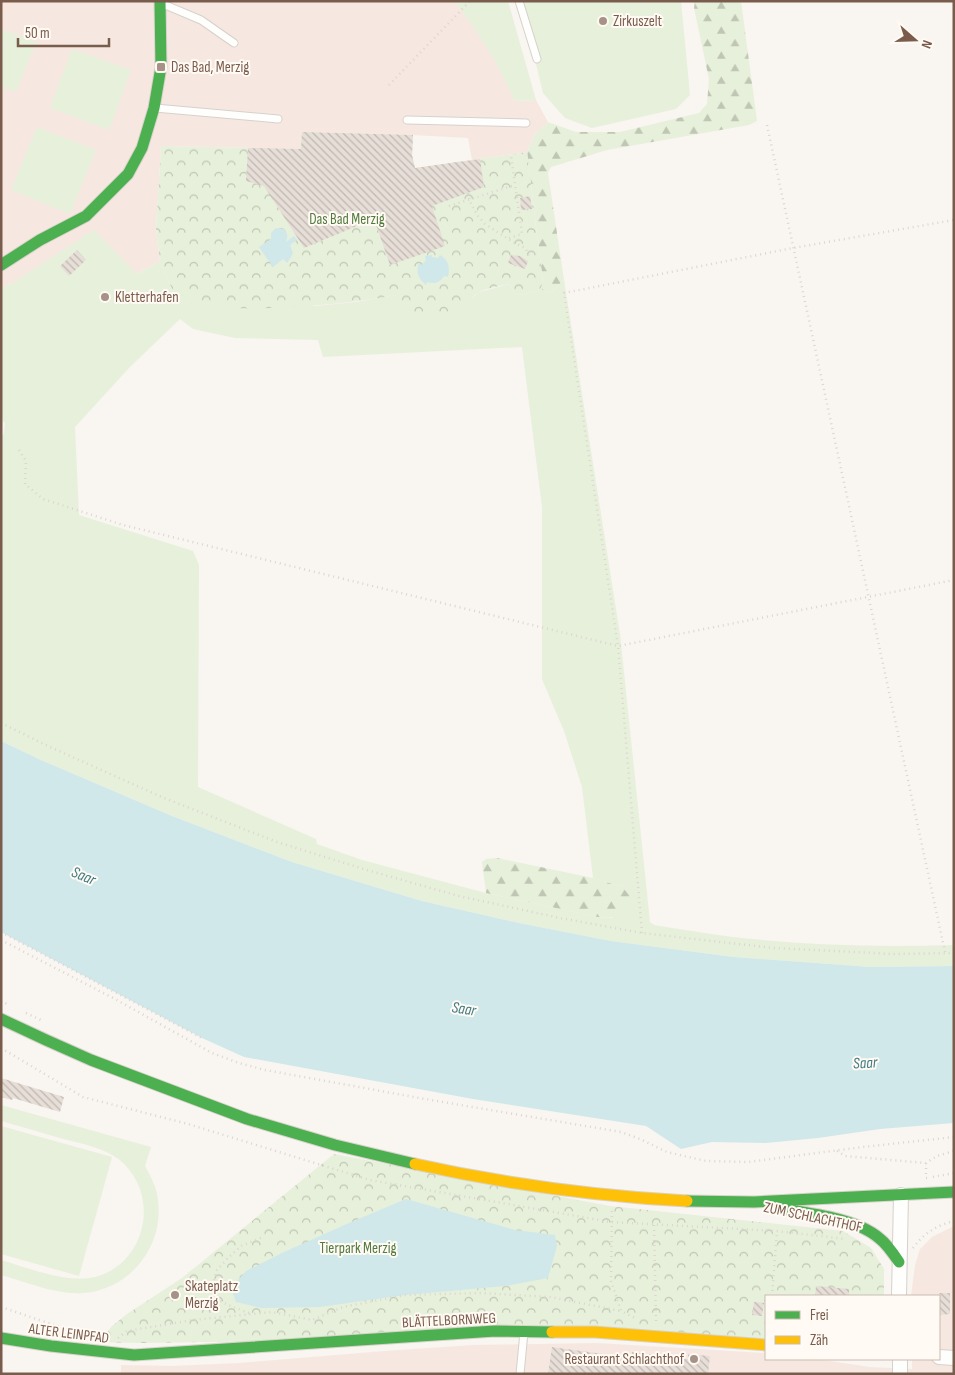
<svg xmlns="http://www.w3.org/2000/svg" width="955" height="1375" viewBox="0 0 955 1375" font-family="'Sofia Sans Condensed',sans-serif">
	<defs>
		<pattern id="forest-firs" width="22" height="20" patternUnits="userSpaceOnUse" patternTransform="scale(1.25)"><rect width="22" height="20" fill="#e7f0db"/><path d="M5 1l3.5 6h-7zM16 11l3.5 6h-7z" fill="#c0c6b4"/></pattern>
		<pattern id="park-crowns" width="20" height="18" patternUnits="userSpaceOnUse" patternTransform="scale(1.25)"><rect width="20" height="18" fill="#e7f0db"/><path d="M2 6a3 3 0 1 1 6 0M12 15a3 3 0 1 1 6 0" fill="none" stroke="#c0c6b4"/></pattern>
		<pattern id="building-back-hatch" width="6" height="6" patternUnits="userSpaceOnUse" patternTransform="scale(1.25)"><rect width="6" height="6" fill="#e6ded7"/><path d="M-1 5l2 2M0 0l6 6M5-1l2 2" fill="none" stroke="#bfb7b1"/></pattern>
	</defs>
	<rect width="100%" height="100%" fill="#f9f5f0"/>
	<g fill="#f6e8e1">
		<path d="M 1,1 L 454,1 L 474,26 L 506,79 L 514,101 L 536,100 L 548,122 L 535,134 L 527,152 L 472,160 L 468,138 L 413,135 L 302,132 L 301,149 L 161,146 L 156,229 L 160,261 L 137,274 L 14,282 L 1,288 Z"/>
		<path d="M 952,1227 L 954,1227 L 954,1374 L 121,1374 L 121,1365 L 172,1366 L 239,1363 L 384,1351 L 473,1345 L 597,1343 L 766,1353 L 766,1359 L 816,1359 L 870,1367 L 912,1369 L 912,1359 L 939,1359 L 939,1296 L 911,1296 L 915,1265 L 920,1249 L 932,1237 Z"/>
	</g>
	<g fill="#e7f0db" fill-rule="evenodd">
		<path d="M 454,1 L 508,1 L 536,100 L 514,101 C 500,65 478,32 454,1 Z"/>
		<path d="M 521,1 L 681,1 L 690,95 L 676,109 L 592,128 L 565,118 L 543,93 Z"/>
		<path d="M 1,29 L 36,42 L 16,92 L 1,87 Z"/>
		<path d="M 72,49 L 131,70 L 109,130 L 50,108 Z"/>
		<path d="M 37,127 L 96,150 L 70,214 L 11,190 Z"/>
		<path d="M 94,230 L 137,274 L 160,261 L 172,289 L 316,306 L 356,302 L 396,295 L 430,316 L 445,315 L 458,310 L 479,292 L 510,284 L 515,294 L 523,295 L 540,289 L 551,293 L 564,280 L 620,634 L 650,922 L 654,925 C 686,930 719,936 752,939 C 819,946 887,947 954,945 L 954,966 L 871,967 L 734,957 L 611,941 L 519,923 L 422,901 L 292,862 L 172,816 L 41,760 L 1,741 L 1,438 L 4,433 L 5,423 L 1,419 L 1,288 L 14,282 ZM 180,319 L 193,329 L 235,338 L 318,340 L 323,357 L 522,347 L 542,507 L 542,679 L 564,731 L 582,787 L 593,878 L 622,887 L 612,918 L 598,917 L 486,893 L 452,884 L 362,860 L 317,844 L 316,839 L 198,787 L 199,565 L 193,551 L 79,515 L 75,427 L 129,368 Z"/>
		<path d="M 1,1105 L 151,1147 L 145,1166 C 151,1177 157,1188 158,1201 C 164,1247 129,1290 83,1293 C 57,1295 26,1282 1,1275 L 1,1260 C 28,1268 63,1282 90,1278 C 147,1268 163,1192 117,1158 C 102,1148 84,1144 67,1140 C 45,1134 23,1127 1,1121 Z"/>
		<path d="M 1,1126 L 112,1157 L 79,1276 L 1,1254 Z"/>
	</g>
	<g fill="url(#forest-firs)">
		<path d="M 695,1 L 741,1 L 757,121 L 749,125 L 607,150 L 551,167 L 548,173 L 564,280 L 551,293 L 540,289 L 543,282 L 527,152 L 535,134 L 548,122 L 576,132 L 620,132 L 699,113 L 707,104 L 709,79 L 694,8 Z"/>
		<path d="M 497,858 L 593,878 L 622,887 L 633,899 C 622,916 617,919 598,917 L 486,893 L 482,862 L 486,859 Z"/>
	</g>
	<g fill="url(#park-crowns)">
		<path d="M 302,132 L 413,135 L 412,155 L 415,168 L 527,152 L 543,283 L 540,289 L 523,295 L 515,294 L 510,284 C 500,286 488,288 479,292 C 471,297 466,306 458,310 C 439,322 405,316 396,295 C 360,302 325,305 288,307 C 259,309 229,310 200,303 C 190,301 181,294 172,289 L 160,261 L 156,229 L 161,146 L 300,149 Z"/>
		<path d="M 334,1154 L 610,1206 L 843,1231 L 871,1248 L 884,1269 L 884,1296 L 766,1296 L 766,1341 L 600,1326 L 279,1341 L 139,1343 L 99,1342 L 112,1326 L 127,1314 L 182,1278 Z"/>
	</g>
	<g fill="#d0e8ea">
		<path d="M 276,228 L 284,229 C 288,234 288,236 286,242 L 294,236 L 297,240 L 290,245 L 293,253 L 291,257 L 287,263 L 283,259 L 273,267 L 259,247 L 271,239 L 271,233 Z"/>
		<path d="M 432,255 L 432,257 L 438,258 L 440,255 C 449,260 450,268 448,277 L 444,276 C 440,283 435,284 427,282 L 426,285 C 419,279 415,272 419,263 L 422,265 L 426,260 L 425,256 Z"/>
		<path d="M 1,741 L 41,760 L 172,816 L 292,862 L 422,901 L 519,923 L 611,941 L 734,957 L 871,967 L 954,966 L 954,1123 L 880,1129 L 818,1138 L 766,1143 L 712,1142 L 681,1149 L 646,1126 L 473,1099 L 244,1057 L 202,1038 L 1,932 Z"/>
		<path d="M 406,1199 L 515,1230 L 555,1235 L 557,1246 L 548,1278 L 505,1286 L 405,1295 L 320,1307 L 261,1308 L 236,1302 L 231,1288 L 246,1271 L 284,1252 L 349,1223 Z"/>
	</g>
	<g fill="url(#building-back-hatch)">
		<path d="M 302,132 L 413,135 L 412,155 L 415,168 L 480,159 L 484,187 L 432,206 L 445,246 L 390,265 L 374,219 L 304,248 L 264,186 L 246,181 L 248,148 L 301,149 Z"/>
		<path d="M 530,196 L 532,209 L 521,210 L 520,198 Z"/>
		<path d="M 77,250 L 86,260 L 69,276 L 60,266 Z"/>
		<path d="M 511,255 L 520,256 L 528,261 L 525,269 L 508,263 Z"/>
		<path d="M 1,1078 L 64,1097 L 60,1112 L 13,1098 L 12,1100 L 1,1097 Z"/>
		<path d="M 816,1286 L 849,1289 L 849,1296 L 815,1296 Z"/>
		<path d="M 939,1293 L 950,1293 L 950,1314 L 939,1315 Z"/>
		<path d="M 754,1302 L 764,1303 L 762,1316 L 752,1315 Z"/>
		<path d="M 552,1347 L 632,1358 L 632,1352 L 688,1359 L 688,1354 L 710,1356 L 708,1374 L 548,1374 Z"/>
	</g>
	<g fill="none" stroke-linecap="round" stroke-linejoin="round">
		<defs>
			<g id="lane">
				<path d="M 519,1 L 537,59"/>
				<path d="M 163,4 L 201,20 L 234,43"/>
				<path d="M 155,108 L 278,119"/>
				<path d="M 407,120 L 526,123"/>
				<path d="M 520,1374 L 524,1332"/>
			</g>
			<g id="street">
				<path d="M 899,1296 L 901,1195"/>
				<path d="M 939,1357 L 954,1358"/>
				<path d="M 900,1359 L 900,1374"/>
			</g>
			<g id="fast">
				<path d="M 1,265 L 40,240 L 86,216 L 128,174 L 142,148 L 154,108 L 161,67 L 160,1"/>
				<path d="M 1,1019 L 46,1040 L 91,1060 L 247,1119 L 335,1145 L 415,1164"/>
				<path d="M 687,1201 L 754,1202 L 954,1192"/>
				<path d="M 778,1208 C 807,1213 856,1218 879,1238 C 887,1244 893,1253 899,1262"/>
				<path d="M 1,1338 L 51,1346 L 134,1355 L 495,1331 L 552,1332"/>
			</g>
			<g id="slow">
				<path d="M 415,1164 C 505,1184 595,1196 687,1201"/>
				<path d="M 552,1332 L 595,1332 L 766,1345"/>
			</g>
		</defs>
		<use href="#lane" stroke="#d7d1cb" stroke-width="9"/>
		<use href="#street" stroke="#d7d1cb" stroke-width="16"/>
		<use href="#fast" stroke="#d9d2cb" stroke-width="13"/>
		<use href="#slow" stroke="#d9d2cb" stroke-width="13"/>
		<g stroke="#dcd5d0" stroke-width="2.5" stroke-dasharray="1 4" stroke-linecap="butt">
			<path d="M 389,85 L 470,1"/>
			<path d="M 767,125 L 945,952"/>
			<path d="M 468,193 L 471,204 L 478,216 L 485,224 L 513,242 L 523,247 L 526,249 L 529,257"/>
			<path d="M 449,206 L 515,185"/>
			<path d="M 509,238 L 522,234 L 511,156"/>
			<path d="M 19,450 L 26,461 L 25,484 L 43,499 L 123,525 L 618,646 L 954,580"/>
			<path d="M 1,723 L 50,747 L 164,798 L 277,842 L 367,870 L 459,896 L 560,918 L 642,933 L 774,948 L 892,954 L 954,953"/>
			<path d="M 1,932 L 202,1038"/>
			<path d="M 642,933 L 618,646 L 564,293 L 793,248 L 954,220"/>
			<path d="M 1,940 L 115,999 L 212,1053 L 239,1063 L 265,1070 L 425,1099 L 621,1132 L 640,1139 L 667,1152 L 706,1161 L 748,1162 L 863,1147 L 954,1137"/>
			<path d="M 1,1001 L 7,1004"/>
			<path d="M 26,1013 L 43,1021"/>
			<path d="M 1,1048 L 83,1097 L 188,1124 L 370,1180 L 611,1222 L 777,1231 L 845,1239"/>
			<path d="M 837,1151 L 845,1156 L 926,1163 L 937,1156 L 954,1151"/>
			<path d="M 926,1163 L 926,1178 L 927,1178"/>
			<path d="M 933,1177 L 954,1173"/>
			<path d="M 612,1211 L 611,1281 L 621,1311 L 637,1319"/>
			<path d="M 654,1225 L 656,1321"/>
			<path d="M 913,1248 C 923,1234 937,1225 954,1221"/>
			<path d="M 772,1296 L 777,1231"/>
			<path d="M 1,1307 L 81,1334"/>
			<path d="M 249,1313 L 228,1305 L 217,1299 L 212,1286 L 217,1270 L 228,1258 L 241,1246 L 263,1237"/>
			<path d="M 118,1338 L 127,1331 L 193,1320 L 272,1312 L 312,1320 L 343,1307 L 405,1295 L 481,1293 L 550,1297 L 621,1311"/>
		</g>
		<use href="#lane" stroke="#fefefd" stroke-width="7"/>
		<use href="#street" stroke="#fefefd" stroke-width="14"/>
		<use href="#fast" stroke="#4caf50" stroke-width="11"/>
		<use href="#slow" stroke="#ffc107" stroke-width="11"/>
	</g>
	<g fill="#a69286" stroke="#fffaf3" stroke-width="2">
		<circle cx="603" cy="21" r="5"/>
		<rect x="156" y="62" width="10" height="10" rx="2.5"/>
		<circle cx="105" cy="297" r="5"/>
		<circle cx="175" cy="1295" r="5"/>
		<circle cx="694" cy="1359" r="5"/>
	</g>
	<g text-anchor="middle" stroke-width="4" stroke-linejoin="round" paint-order="stroke">
		<g font-size="15" fill="#7a5c4d" stroke="#fffaf3" text-anchor="start">
			<text x="613" y="26">Zirkuszelt</text>
			<text x="171" y="72">Das Bad, Merzig</text>
			<text x="115" y="302">Kletterhafen</text>
			<text x="185" y="1291">Skateplatz<tspan x="185" dy="17">Merzig</tspan></text>
			<text x="684" y="1364" text-anchor="end">Restaurant Schlachthof</text>
		</g>
		<g font-size="15" fill="#537a41" stroke="#fffaf3">
			<text x="347" y="224">Das Bad Merzig</text>
			<text x="358" y="1253">Tierpark Merzig</text>
		</g>
		<g font-size="15" fill="#7a5c4d" stroke="#fffaf3">
			<text transform="translate(813 1217) rotate(12)" y="5">ZUM SCHLACHTHOF</text>
			<text transform="translate(449 1320) rotate(-3)" y="5">BLÄTTELBORNWEG</text>
			<text transform="translate(69 1333) rotate(7)" y="5">ALTER LEINPFAD</text>
		</g>
		<g font-size="16" font-style="italic" fill="#437c86" stroke="#fffaf3">
			<text transform="translate(84 875) rotate(23)" y="6">Saar</text>
			<text transform="translate(464 1008) rotate(9)" y="6">Saar</text>
			<text transform="translate(865 1062) rotate(-3)" y="6">Saar</text>
		</g>
	</g>
	<rect width="955" height="1375" fill="none" stroke="#7a5c4d" stroke-width="5"/>
	<rect x="765" y="1295" width="175" height="65" fill="#fffaf3" stroke="#cabbb1"/>
	<rect x="775" y="1311" width="25" height="8" fill="#4caf50" stroke="#cabbb1"/>
	<text x="810" y="1320" font-size="15" fill="#7a5c4d">Frei</text>
	<rect x="775" y="1336" width="25" height="8" fill="#ffc107" stroke="#cabbb1"/>
	<text x="810" y="1345" font-size="15" fill="#7a5c4d">Zäh</text>
	<g transform="translate(915 40) rotate(110)" stroke="#fffaf3" stroke-width="4" paint-order="stroke">
	<path d="M0-4L9 19L0 12L-9 19Z" fill="#7a5c4d"/>
	<text y="-8" font-size="14" font-weight="bold" text-anchor="middle" fill="#7a5c4d">N</text>
	</g>
	<path d="M18 38v8h91v-8" fill="none" stroke="#7a5c4d" stroke-width="2.5"/>
	<text x="25" y="38" font-size="15" fill="#7a5c4d" stroke="#fffaf3" stroke-width="4" paint-order="stroke">50 m</text>
</svg>
